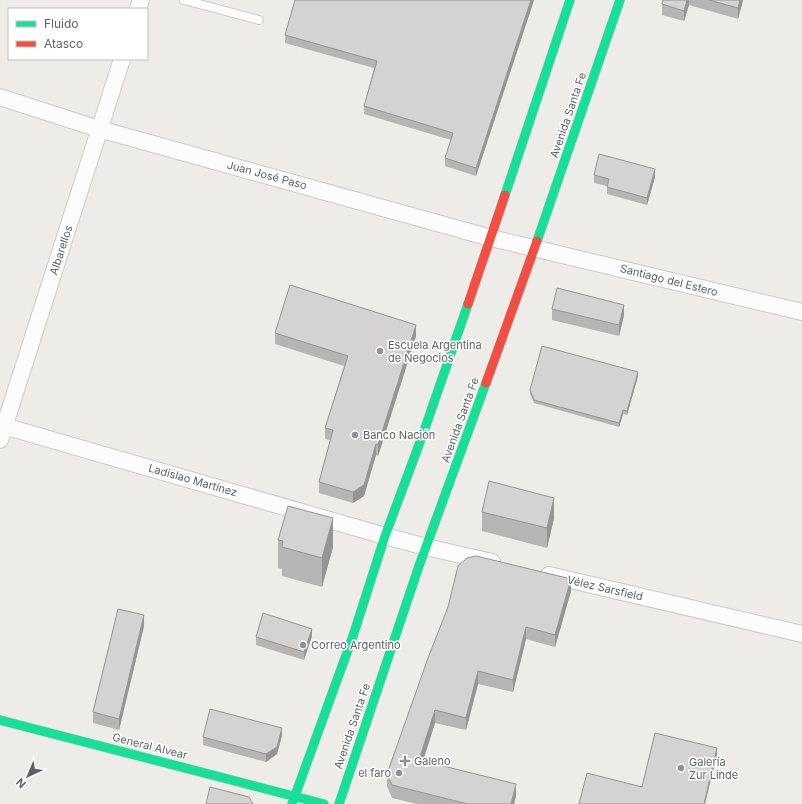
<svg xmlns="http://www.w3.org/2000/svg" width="802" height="804" viewBox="0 0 802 804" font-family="Inter,sans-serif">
	<rect width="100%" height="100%" fill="#edece8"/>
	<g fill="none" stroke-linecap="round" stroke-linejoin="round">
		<defs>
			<path id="lane" d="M 184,0 L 259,20"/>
			<g id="street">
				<path d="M 138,9 L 141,0"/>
				<path d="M 0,97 L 99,129 L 491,238 L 802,312"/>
				<path d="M 0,425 L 385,536 L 426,547 L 492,562"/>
				<path d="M 0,440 L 122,59"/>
				<path d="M 549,575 L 802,634"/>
			</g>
			<g id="fast">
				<path d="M 505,195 L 570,0"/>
				<path d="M 537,241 L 620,0"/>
				<path d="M 0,720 L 324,804"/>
				<path d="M 292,804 L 353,636 L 385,536 L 423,434 L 468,304"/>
				<path d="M 339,804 L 419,566 L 486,383"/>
			</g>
			<g id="jam">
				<path d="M 468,304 L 505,195"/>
				<path d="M 486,383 L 537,241"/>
			</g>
		</defs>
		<use href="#lane" stroke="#cacaca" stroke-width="10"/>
		<use href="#street" stroke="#cacaca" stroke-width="18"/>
		<use href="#fast" stroke="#c9c9c8" stroke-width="10"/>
		<use href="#jam" stroke="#c9c9c8" stroke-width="10"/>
		<use href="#lane" stroke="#fcfcfc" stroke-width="8"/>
		<use href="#street" stroke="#fcfcfc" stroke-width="16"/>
		<use href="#fast" stroke="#16e098" stroke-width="9"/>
		<use href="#jam" stroke="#f24e42" stroke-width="9"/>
	</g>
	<g fill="#b6b5b4">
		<path d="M 295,0 L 534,0 L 476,176 L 445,166 L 445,158 L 451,140 L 364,114 L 364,106 L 374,68 L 285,43 L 285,35 Z"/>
		<path d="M 663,0 L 743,0 L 738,19 L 689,5 L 684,21 L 662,15 L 662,4 Z"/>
		<path d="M 594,175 L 655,177 L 647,205 L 607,194 L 607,186 L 594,183 Z"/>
		<path d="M 552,309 L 624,315 L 619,336 L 552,320 Z"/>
		<path d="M 275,333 L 416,336 L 378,456 L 376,455 L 364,496 L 353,503 L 319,493 L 319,482 L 330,440 L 325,439 L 325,428 L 344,366 L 275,344 Z"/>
		<path d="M 638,376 L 627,415 L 623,414 L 619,427 L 534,403 L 530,394 L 530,390 Z"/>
		<path d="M 482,512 L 554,518 L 547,548 L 482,531 Z"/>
		<path d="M 278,540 L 333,547 L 322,587 L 282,576 L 282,569 L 278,568 Z"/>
		<path d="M 571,591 L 555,647 L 526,639 L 513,692 L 478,684 L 466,730 L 435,723 L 423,761 L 516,796 L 514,804 L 417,804 L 392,798 L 387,786 L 387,774 L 448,607 Z"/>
		<path d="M 144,626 L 119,730 L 93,723 L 93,712 Z"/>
		<path d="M 312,636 L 304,660 L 256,645 L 256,637 Z"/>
		<path d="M 282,735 L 277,754 L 266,762 L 203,745 L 203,737 Z"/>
	</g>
	<g fill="#949492">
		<path d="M 531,0 L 534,0 L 476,176 L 476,168 Z"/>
		<path d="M 687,0 L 689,0 L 689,5 L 684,21 L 684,11 Z"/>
		<path d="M 740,0 L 743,0 L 738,19 L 738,8 Z"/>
		<path d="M 655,169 L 655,177 L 647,205 L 647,198 Z"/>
		<path d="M 624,305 L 624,315 L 619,336 L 619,325 Z"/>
		<path d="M 416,325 L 416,336 L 378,456 L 378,445 Z"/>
		<path d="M 638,372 L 638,376 L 627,415 L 627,411 Z"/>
		<path d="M 623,410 L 623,414 L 619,427 L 619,423 Z"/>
		<path d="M 376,444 L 376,455 L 364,496 L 353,503 L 353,492 Z"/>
		<path d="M 554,498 L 554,518 L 547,548 L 547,528 Z"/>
		<path d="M 333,518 L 333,547 L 322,587 L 322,558 Z"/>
		<path d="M 571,579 L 571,591 L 555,647 L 555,635 Z"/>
		<path d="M 144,615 L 144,626 L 119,730 L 119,719 Z"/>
		<path d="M 526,627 L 526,639 L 513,692 L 513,680 Z"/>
		<path d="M 312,629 L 312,636 L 304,660 L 304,652 Z"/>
		<path d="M 478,671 L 478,684 L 466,730 L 466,718 Z"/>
		<path d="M 435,710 L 435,723 L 419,773 L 419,760 Z"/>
		<path d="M 282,728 L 282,735 L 277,754 L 266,762 L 266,754 Z"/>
		<path d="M 717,748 L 717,755 L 705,804 L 704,804 Z"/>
		<path d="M 516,784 L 516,796 L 514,804 L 511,804 Z"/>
	</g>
	<g fill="#d4d3d1" stroke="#949492">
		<path d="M 295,0 L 531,0 L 476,168 L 445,158 L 453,133 L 364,106 L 377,61 L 285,35 Z"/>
		<path d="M 663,0 L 687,0 L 684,11 L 662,4 Z"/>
		<path d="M 709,0 L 740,0 L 738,8 Z"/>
		<path d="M 599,154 L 655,169 L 647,198 L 607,187 L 609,179 L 594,175 Z"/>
		<path d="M 290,285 L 416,325 L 378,445 L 376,444 L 364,485 L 353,492 L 319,482 L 333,430 L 325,428 L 348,356 L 275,333 Z"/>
		<path d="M 557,288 L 624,305 L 619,325 L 552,309 Z"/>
		<path d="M 542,346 L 638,372 L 627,411 L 623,410 L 619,423 L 534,400 L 530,390 Z"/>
		<path d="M 489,481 L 554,498 L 547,528 L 482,512 Z"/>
		<path d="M 288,506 L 333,518 L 322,558 L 282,547 L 283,541 L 278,540 Z"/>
		<path d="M 476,556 L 571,579 L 555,635 L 526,627 L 513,680 L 478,671 L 466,718 L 435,710 L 419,760 L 516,784 L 511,804 L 468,804 L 392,785 L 387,774 L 428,658 L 448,607 L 458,566 L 467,558 Z"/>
		<path d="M 118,609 L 144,615 L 119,719 L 93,712 Z"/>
		<path d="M 263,613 L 312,629 L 304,652 L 256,637 Z"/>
		<path d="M 210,709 L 282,728 L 277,747 L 266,754 L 203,737 Z"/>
		<path d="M 655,733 L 717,748 L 704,804 L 579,804 L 587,773 L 642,787 Z"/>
		<path d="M 210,787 L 249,797 L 253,804 L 206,804 Z"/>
	</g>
	<g fill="#8f9294" stroke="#fff" stroke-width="1.5">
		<circle cx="380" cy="351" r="4"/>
		<circle cx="355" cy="435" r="4"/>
		<circle cx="303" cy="645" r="4"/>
		<path d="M403 755h4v4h4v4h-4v4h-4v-4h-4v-4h4z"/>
		<circle cx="681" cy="768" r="4"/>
		<circle cx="399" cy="773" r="4"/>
	</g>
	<g text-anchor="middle" stroke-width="3" stroke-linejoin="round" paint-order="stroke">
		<g font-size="11" fill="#5d6166" stroke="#fff">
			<text transform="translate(568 115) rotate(-71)" y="4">Avenida Santa Fe</text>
			<text transform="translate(267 175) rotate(15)" y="4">Juan José Paso</text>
			<text transform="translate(61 250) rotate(-72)" y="4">Albarellos</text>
			<text transform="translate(669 280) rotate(14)" y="4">Santiago del Estero</text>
			<text transform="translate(460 420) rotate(-70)" y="4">Avenida Santa Fe</text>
			<text transform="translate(193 480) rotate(16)" y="4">Ladislao Martínez</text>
			<text transform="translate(605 588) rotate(13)" y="4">Vélez Sarsfield</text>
			<text transform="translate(352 726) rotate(-71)" y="4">Avenida Santa Fe</text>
			<text transform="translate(150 746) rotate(14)" y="4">General Alvear</text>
		</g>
		<g font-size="11" fill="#5d6166" stroke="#fff" text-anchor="start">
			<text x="388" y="349">Escuela Argentina<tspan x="388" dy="13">de Negocios</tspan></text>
			<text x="363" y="439">Banco Nación</text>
			<text x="311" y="649">Correo Argentino</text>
			<text x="414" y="765">Galeno</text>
			<text x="689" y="766">Galería<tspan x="689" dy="13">Zur Linde</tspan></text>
			<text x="391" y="777" text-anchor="end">el faro</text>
		</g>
	</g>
	<rect x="8" y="8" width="140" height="52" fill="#ffffff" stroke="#bec0c2"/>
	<rect x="16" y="21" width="20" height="6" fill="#16e098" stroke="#bec0c2"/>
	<text x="44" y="28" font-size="12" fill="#5d6166">Fluido</text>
	<rect x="16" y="41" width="20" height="6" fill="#f24e42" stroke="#bec0c2"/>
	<text x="44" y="48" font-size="12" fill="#5d6166">Atasco</text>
	<g transform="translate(28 776) rotate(224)" stroke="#ffffff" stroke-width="3" paint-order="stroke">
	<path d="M0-3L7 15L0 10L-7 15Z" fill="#5d6166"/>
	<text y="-6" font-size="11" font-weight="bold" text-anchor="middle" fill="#5d6166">N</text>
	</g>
</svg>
